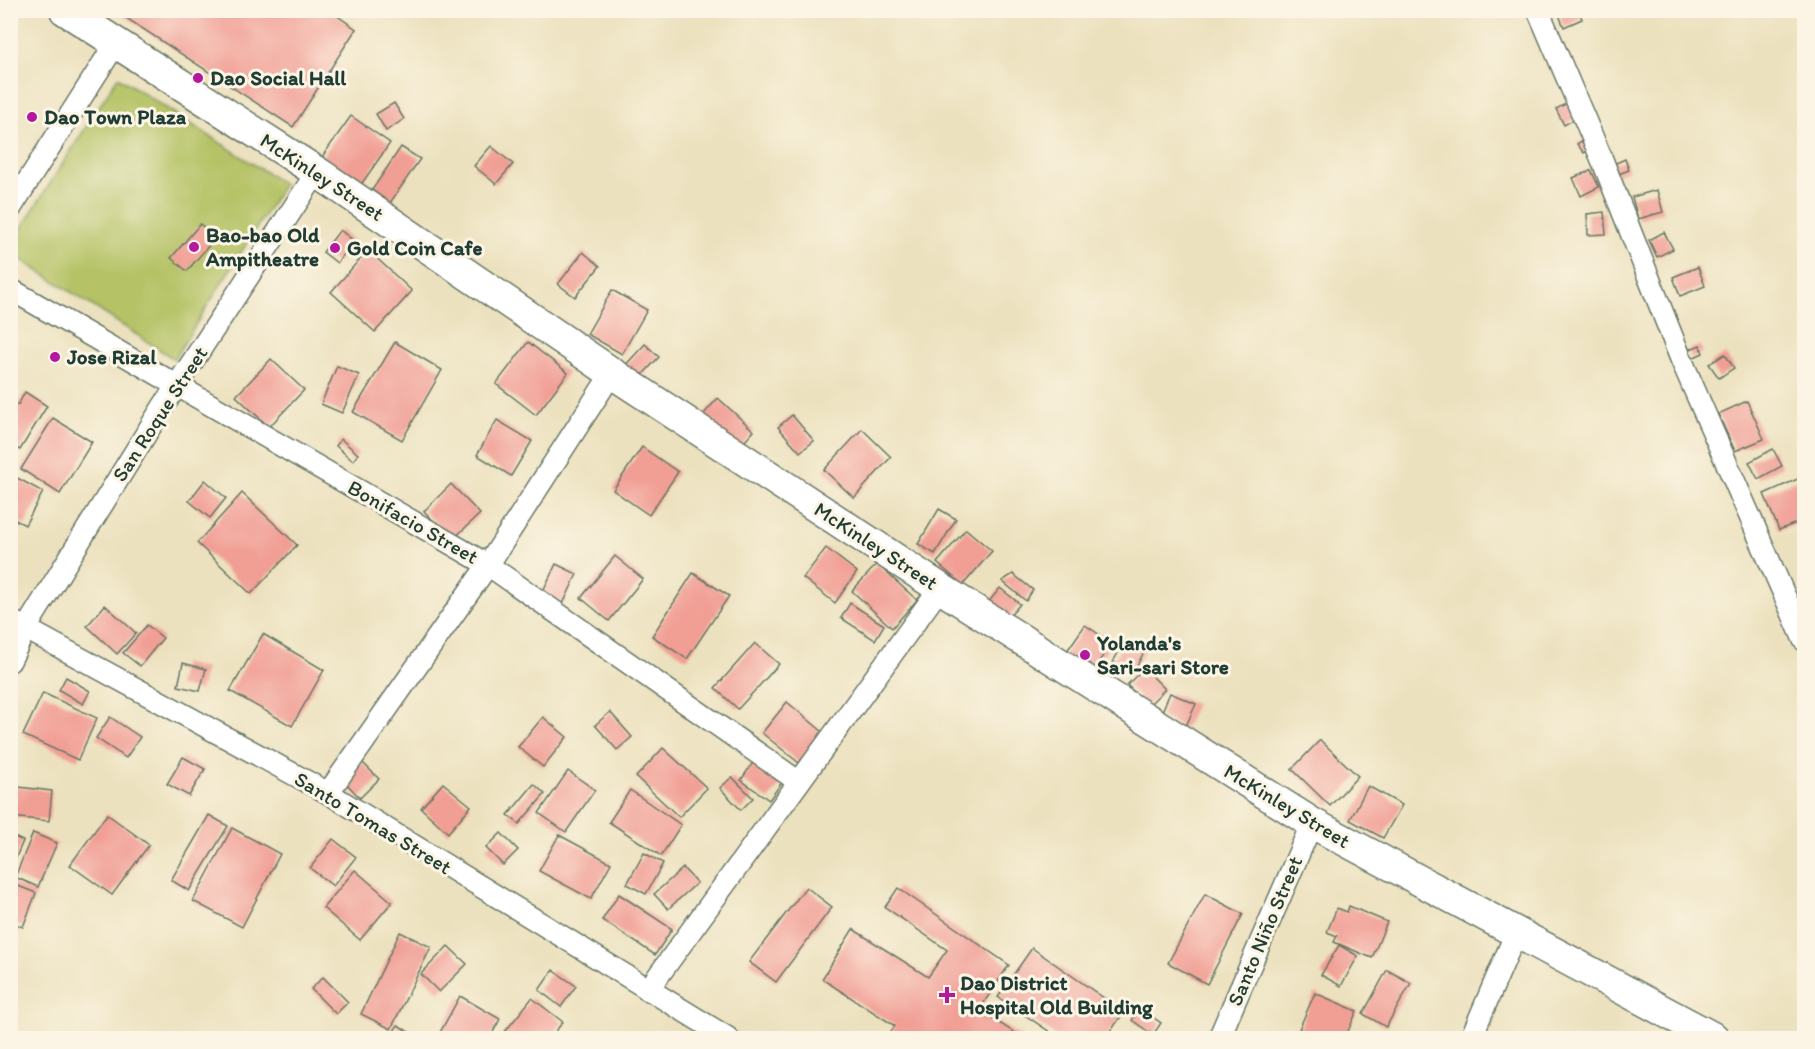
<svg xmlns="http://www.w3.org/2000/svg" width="1815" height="1049" viewBox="0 0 1815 1049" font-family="Itim,sans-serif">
	<rect width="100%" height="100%" fill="#fcf5e5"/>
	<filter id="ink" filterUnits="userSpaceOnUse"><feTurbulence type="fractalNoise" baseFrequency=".0167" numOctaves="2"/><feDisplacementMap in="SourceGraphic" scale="12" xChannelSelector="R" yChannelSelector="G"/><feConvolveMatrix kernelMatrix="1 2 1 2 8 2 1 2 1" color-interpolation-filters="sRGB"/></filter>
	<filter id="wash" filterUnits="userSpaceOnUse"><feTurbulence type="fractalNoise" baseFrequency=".008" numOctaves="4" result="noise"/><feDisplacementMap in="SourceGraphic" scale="24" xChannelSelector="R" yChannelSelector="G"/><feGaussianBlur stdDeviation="1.35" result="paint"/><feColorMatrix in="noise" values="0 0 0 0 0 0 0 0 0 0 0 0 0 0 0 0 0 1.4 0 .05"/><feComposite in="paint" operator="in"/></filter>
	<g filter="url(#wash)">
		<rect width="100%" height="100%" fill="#ece1be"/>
		<path fill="#b5c366" stroke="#6a804d" stroke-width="1.5" d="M 118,77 L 284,184 L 174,359 L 11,253 L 10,246 Z"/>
		<g id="blocks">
			<g fill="#f19e94">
				<path d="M 114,10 L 329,10 L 356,29 L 293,127 Z"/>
				<path d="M 1557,10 L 1579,10 L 1582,19 L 1564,27 Z"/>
				<path d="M 1569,102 L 1577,118 L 1564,125 L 1556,109 Z"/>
				<path d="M 394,103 L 404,119 L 386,131 L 376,114 Z"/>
				<path d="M 351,116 L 390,143 L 358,189 L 319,161 Z"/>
				<path d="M 1586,138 L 1592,147 L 1584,153 L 1577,144 Z"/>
				<path d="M 491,146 L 513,164 L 496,184 L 474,166 Z"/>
				<path d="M 401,147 L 420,159 L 390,203 L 372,190 Z"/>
				<path d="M 1625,159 L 1629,170 L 1616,175 L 1612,165 Z"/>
				<path d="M 1591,170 L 1599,187 L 1581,196 L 1573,178 Z"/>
				<path d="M 1657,190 L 1663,212 L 1638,219 L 1632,197 Z"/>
				<path d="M 1604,212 L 1606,234 L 1588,235 L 1587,214 Z"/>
				<path d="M 200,224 L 216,237 L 187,271 L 171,258 Z"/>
				<path d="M 340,230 L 354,241 L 337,263 L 323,252 Z"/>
				<path d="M 1664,232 L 1673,249 L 1657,257 L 1649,240 Z"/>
				<path d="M 368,250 L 412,291 L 375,332 L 331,292 Z"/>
				<path d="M 583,252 L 600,266 L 575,297 L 558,284 Z"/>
				<path d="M 1698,267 L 1705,286 L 1680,296 L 1673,277 Z"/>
				<path d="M 612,290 L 647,310 L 622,354 L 587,334 Z"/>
				<path d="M 395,342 L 442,370 L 402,440 L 353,412 Z"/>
				<path d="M 528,342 L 568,373 L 536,415 L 496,384 Z"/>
				<path d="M 645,344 L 659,357 L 635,383 L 621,370 Z"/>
				<path d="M 1700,345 L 1703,353 L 1692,358 L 1688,350 Z"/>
				<path d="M 1725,354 L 1734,368 L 1719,378 L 1709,364 Z"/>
				<path d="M 271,359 L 304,390 L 269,427 L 236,396 Z"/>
				<path d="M 337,366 L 359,375 L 342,413 L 321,404 Z"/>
				<path d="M 25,392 L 47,406 L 20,450 L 10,445 L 10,400 L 18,405 Z"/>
				<path d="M 718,398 L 754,431 L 738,449 L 702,416 Z"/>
				<path d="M 1747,401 L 1764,439 L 1735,451 L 1718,414 Z"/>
				<path d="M 792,415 L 814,441 L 800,452 L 778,427 Z"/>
				<path d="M 53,418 L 92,442 L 60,494 L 21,469 Z"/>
				<path d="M 497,420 L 532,441 L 511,476 L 477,455 Z"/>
				<path d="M 862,429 L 891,457 L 854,498 L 824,470 Z"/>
				<path d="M 341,439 L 358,454 L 353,461 L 336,446 Z"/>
				<path d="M 642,447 L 678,472 L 649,515 L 613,490 Z"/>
				<path d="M 1773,449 L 1782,466 L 1758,479 L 1749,462 Z"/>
				<path d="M 10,474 L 43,492 L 25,525 L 10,517 Z"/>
				<path d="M 1800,478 L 1804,490 L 1804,520 L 1779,530 L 1764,494 Z"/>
				<path d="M 205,480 L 226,498 L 210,518 L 189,501 Z"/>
				<path d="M 451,484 L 480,514 L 452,540 L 424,511 Z"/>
				<path d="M 242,493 L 297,545 L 251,594 L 197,543 Z"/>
				<path d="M 939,509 L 956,519 L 935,554 L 918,544 Z"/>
				<path d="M 966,529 L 992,551 L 963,585 L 937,563 Z"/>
				<path d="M 826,548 L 857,572 L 835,603 L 803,578 Z"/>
				<path d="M 615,556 L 643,579 L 609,621 L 581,598 Z"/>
				<path d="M 556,564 L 577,574 L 563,604 L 542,593 Z"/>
				<path d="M 877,564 L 917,600 L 892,628 L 852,591 Z"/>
				<path d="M 693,573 L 729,596 L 687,659 L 652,636 Z"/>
				<path d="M 1013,574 L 1033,590 L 1026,601 L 1002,581 Z"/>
				<path d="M 1000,588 L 1020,604 L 1002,625 L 983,609 Z"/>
				<path d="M 850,603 L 884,625 L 875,640 L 841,618 Z"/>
				<path d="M 105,605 L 136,633 L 117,654 L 87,626 Z"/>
				<path d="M 147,625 L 163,638 L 140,666 L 123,653 Z"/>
				<path d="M 1085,625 L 1112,643 L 1089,676 L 1062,658 Z"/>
				<path d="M 263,634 L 324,670 L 292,726 L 230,691 Z"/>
				<path d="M 1125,640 L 1145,650 L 1133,673 L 1113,662 Z"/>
				<path d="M 755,643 L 779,664 L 738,709 L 715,688 Z"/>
				<path d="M 183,663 L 206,669 L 200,691 L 178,686 Z"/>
				<path d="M 1144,668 L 1165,689 L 1148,706 L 1127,685 Z"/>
				<path d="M 66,677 L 90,691 L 83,704 L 59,690 Z"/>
				<path d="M 43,693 L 97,718 L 78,760 L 23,735 Z"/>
				<path d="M 1170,693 L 1196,704 L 1185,728 L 1160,716 Z"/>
				<path d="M 787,702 L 823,732 L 799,763 L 762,733 Z"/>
				<path d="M 610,712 L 632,737 L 617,750 L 595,725 Z"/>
				<path d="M 110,717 L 140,737 L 126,758 L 96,738 Z"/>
				<path d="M 543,717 L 567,737 L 543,767 L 518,747 Z"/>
				<path d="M 1320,740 L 1358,776 L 1330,806 L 1292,769 Z"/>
				<path d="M 663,748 L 707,788 L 679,817 L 636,777 Z"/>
				<path d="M 183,757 L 205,769 L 189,796 L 167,784 Z"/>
				<path d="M 754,761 L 783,781 L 769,800 L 741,780 Z"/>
				<path d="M 362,762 L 379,779 L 360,798 L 344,781 Z"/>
				<path d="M 568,771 L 595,790 L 566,832 L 539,813 Z"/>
				<path d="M 732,777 L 753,798 L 741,810 L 720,788 Z"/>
				<path d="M 443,783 L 471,806 L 448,833 L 421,808 Z"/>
				<path d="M 534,784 L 545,794 L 519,824 L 508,815 Z"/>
				<path d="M 10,786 L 52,791 L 49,821 L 10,817 Z"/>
				<path d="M 1368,786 L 1402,805 L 1383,838 L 1350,820 Z"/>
				<path d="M 630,790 L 681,825 L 661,856 L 609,822 Z"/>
				<path d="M 107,814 L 149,845 L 112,895 L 70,865 Z"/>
				<path d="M 209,815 L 228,826 L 189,891 L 171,880 Z"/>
				<path d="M 232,828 L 280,854 L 242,927 L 193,901 Z"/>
				<path d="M 33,833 L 57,843 L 38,887 L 15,877 Z"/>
				<path d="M 501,833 L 518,850 L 503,865 L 486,848 Z"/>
				<path d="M 10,835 L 23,841 L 10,871 Z"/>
				<path d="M 559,835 L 611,863 L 591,899 L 539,871 Z"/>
				<path d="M 333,839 L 356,857 L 333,886 L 310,868 Z"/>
				<path d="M 644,853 L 663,863 L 646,894 L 627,884 Z"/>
				<path d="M 683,868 L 697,883 L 668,909 L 654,894 Z"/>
				<path d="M 355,870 L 392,902 L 360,940 L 323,908 Z"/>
				<path d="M 13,884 L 36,893 L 23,927 L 10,922 L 10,890 Z"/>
				<path d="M 806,887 L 832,907 L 776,982 L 749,962 Z"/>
				<path d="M 898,888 L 1009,965 L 979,1010 L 1023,1038 L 886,1038 L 895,1026 L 822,979 L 853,929 L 928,977 L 947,950 L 885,907 Z"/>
				<path d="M 619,894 L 672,929 L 655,955 L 602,920 Z"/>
				<path d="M 1205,894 L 1243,914 L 1207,984 L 1168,963 Z"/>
				<path d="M 1349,906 L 1387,922 L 1372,958 L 1334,942 L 1337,936 L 1327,932 L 1337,908 L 1347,912 Z"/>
				<path d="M 400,932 L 431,947 L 391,1029 L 361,1014 Z"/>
				<path d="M 1339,945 L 1358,956 L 1341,986 L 1321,975 Z"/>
				<path d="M 448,946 L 467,964 L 439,992 L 421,974 Z"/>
				<path d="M 1032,948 L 1124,1012 L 1106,1038 L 1059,1038 L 998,997 Z"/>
				<path d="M 553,970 L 576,986 L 561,1007 L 539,990 Z"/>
				<path d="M 1387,970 L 1411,983 L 1386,1027 L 1363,1014 Z"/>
				<path d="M 323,977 L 348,1002 L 336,1014 L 311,989 Z"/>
				<path d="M 1315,993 L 1357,1011 L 1345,1038 L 1323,1038 L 1299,1029 Z"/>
				<path d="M 460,996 L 500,1019 L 490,1038 L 437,1038 Z"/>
				<path d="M 532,998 L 563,1022 L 550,1038 L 500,1038 Z"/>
				<path d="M 1140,1008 L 1161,1023 L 1153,1035 L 1132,1020 Z"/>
				<path d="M 398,1025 L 415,1036 L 413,1038 L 389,1038 Z"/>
				<path d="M 1296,1031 L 1313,1038 L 1293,1038 Z"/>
			</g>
		</g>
	</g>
	<g filter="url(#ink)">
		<use href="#blocks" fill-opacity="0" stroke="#677664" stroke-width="1.5"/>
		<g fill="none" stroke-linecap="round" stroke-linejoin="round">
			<defs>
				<g id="street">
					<path d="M 1538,10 L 1603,162 L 1681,359 L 1804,640"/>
					<path d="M 10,209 L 116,43"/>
					<path d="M 10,289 L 488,565 L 799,782"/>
					<path d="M 10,620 L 328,793 L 728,1038"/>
					<path d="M 10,661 L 26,628 L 162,408 L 317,172"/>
					<path d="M 328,793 L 488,565 L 612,373"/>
					<path d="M 648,990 L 940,588"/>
					<path d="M 1219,1038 L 1312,823"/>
					<path d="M 1471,1038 L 1516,933"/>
				</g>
				<path id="secondary" d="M 65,10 L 317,172 L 612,373 L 940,588 L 1312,823 L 1714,1038"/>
			</defs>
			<use href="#street" stroke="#677664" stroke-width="24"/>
			<use href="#secondary" stroke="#677664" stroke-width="33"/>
			<use href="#street" stroke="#fff" stroke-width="21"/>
			<use href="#secondary" stroke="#fff" stroke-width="30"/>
		</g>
	</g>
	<g fill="#b5179e" stroke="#fcf5e5" stroke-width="2">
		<circle cx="198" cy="78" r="6"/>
		<circle cx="32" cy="117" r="6"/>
		<circle cx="194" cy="247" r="6"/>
		<circle cx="335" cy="248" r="6"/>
		<circle cx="55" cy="357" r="6"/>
		<circle cx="1085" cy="655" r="6"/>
		<path d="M944 986h6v6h6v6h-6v6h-6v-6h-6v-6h6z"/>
	</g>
	<g text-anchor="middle" stroke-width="6" stroke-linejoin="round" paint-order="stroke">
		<g font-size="21" font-weight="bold" fill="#1f3d34" stroke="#fcf5e5" text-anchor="start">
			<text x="210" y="85">Dao Social Hall</text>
			<text x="44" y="124">Dao Town Plaza</text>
			<text x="206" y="242">Bao-bao Old<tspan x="206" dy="24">Ampitheatre</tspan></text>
			<text x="347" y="255">Gold Coin Cafe</text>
			<text x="67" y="364">Jose Rizal</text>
			<text x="1097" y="650">Yolanda's<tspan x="1097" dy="24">Sari-sari Store</tspan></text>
			<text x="960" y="990">Dao District<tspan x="960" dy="24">Hospital Old Building</tspan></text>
		</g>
		<g font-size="21" fill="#1f3d34" stroke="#fcf5e5">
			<text transform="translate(322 177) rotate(33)" y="7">McKinley Street</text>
			<text transform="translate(160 414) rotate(-57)" y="7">San Roque Street</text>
			<text transform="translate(413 522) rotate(30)" y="7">Bonifacio Street</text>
			<text transform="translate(876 546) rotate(33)" y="7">McKinley Street</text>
			<text transform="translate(1287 806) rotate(31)" y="7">McKinley Street</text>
			<text transform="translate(373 823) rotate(31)" y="7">Santo Tomas Street</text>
			<text transform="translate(1265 931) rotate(-67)" y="7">Santo Niño Street</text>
		</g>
	</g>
	<rect width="1815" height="1049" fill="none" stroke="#fcf5e5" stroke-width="36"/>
</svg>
